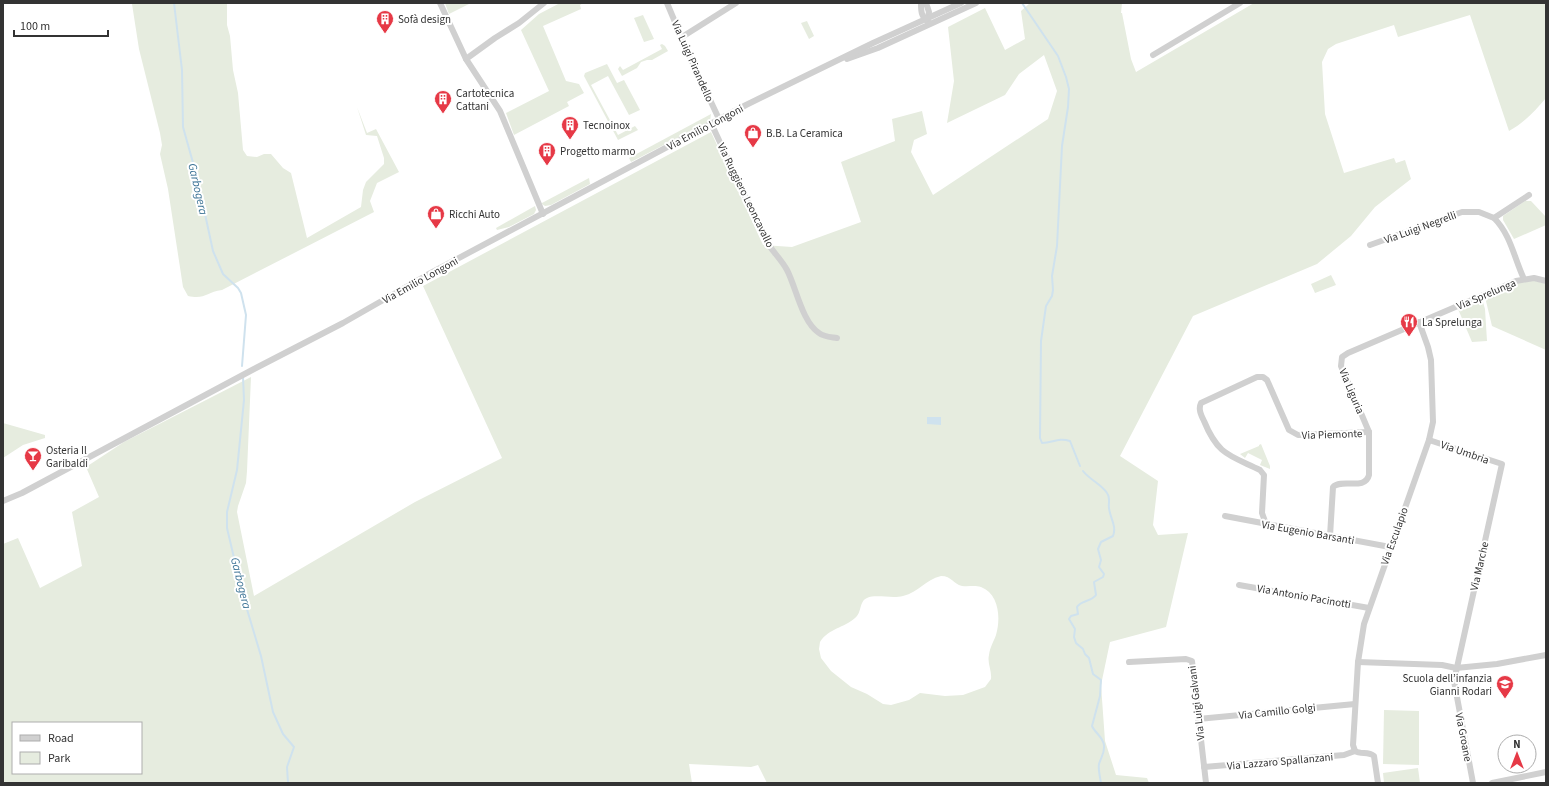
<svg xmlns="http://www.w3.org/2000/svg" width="1549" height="786" viewBox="0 0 1549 786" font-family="'Source Sans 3',sans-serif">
	<rect width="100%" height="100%" fill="#fff"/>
	<g fill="#e6ecdf" fill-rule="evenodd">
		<path d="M 134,3 L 227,3 L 227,25 L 230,36 L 233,70 L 238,93 L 243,150 L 247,156 L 257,157 L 264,154 L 271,154 L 283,168 L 291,173 L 307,238 L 361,207 L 363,190 L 366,182 L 384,164 L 384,158 L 377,136 L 366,135 L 357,107 L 367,133 L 376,129 L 399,172 L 377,183 L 370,201 L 374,212 L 222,290 C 206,292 205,300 188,296 L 183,287 L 168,189 L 160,154 L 162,145 L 160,133 L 139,49 L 132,4 Z"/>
		<path d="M 445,3 L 471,3 L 449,14 Z"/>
		<path d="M 560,3 L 583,3 L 580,5 L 581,9 L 543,26 L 566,81 L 579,84 L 584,93 L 567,102 L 569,106 L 514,135 L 506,113 L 549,91 L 521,30 L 539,14 Z"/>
		<path d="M 1030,3 L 1122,3 L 1121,13 L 1122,13 L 1131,59 L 1136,72 L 1254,3 L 1546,3 L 1546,98 C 1535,111 1524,123 1509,131 L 1470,15 L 1398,37 L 1394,25 L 1336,44 L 1328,49 L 1322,62 L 1325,114 L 1344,173 L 1394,158 L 1396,163 L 1405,160 L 1411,179 L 1375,207 L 1351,236 L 1317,264 L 1193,316 L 1120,456 L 1158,481 L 1153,525 L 1158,535 L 1188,533 L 1166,627 L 1110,642 L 1101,685 L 1105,741 L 1116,775 L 1147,778 L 1149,783 L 767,783 L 758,765 L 751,767 L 689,764 L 692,783 L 3,783 L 3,544 L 18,538 L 40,588 L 82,566 L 72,512 L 99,497 L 86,467 L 124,442 L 251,377 L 247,471 L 246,483 L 238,506 L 237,512 L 254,596 L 415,502 L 502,458 L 423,286 L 711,132 L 763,245 L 792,247 L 861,222 L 841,162 L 895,141 L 892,119 L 922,111 L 927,134 L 914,140 L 911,152 L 933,195 L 1048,119 L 1057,91 L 1044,55 L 1019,74 L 1005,95 L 947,123 L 954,81 L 948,27 L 985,8 L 1005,50 L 1025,39 L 1021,11 ZM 941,576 C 952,576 953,584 962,586 C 969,587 974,585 981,587 C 999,594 1001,618 996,635 C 994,641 990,647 989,655 C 987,663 992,671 991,679 L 985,687 L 963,695 L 945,696 L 920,693 L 909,700 L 891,705 L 883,704 L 867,694 L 851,687 L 831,671 L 821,658 L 819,649 L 820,642 C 829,628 844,628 855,618 C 862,613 859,601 867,598 C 876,594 892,599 903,596 C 919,592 925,580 941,576 ZM 13,723 L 141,723 L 141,773 L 13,773 Z"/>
		<path d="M 643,15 L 654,39 L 644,42 L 634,18 Z"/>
		<path d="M 807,21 L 814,36 L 809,39 L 801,23 Z"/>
		<path d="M 662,44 L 665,46 L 668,51 L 652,60 L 647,60 L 641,62 L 637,68 L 622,76 L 618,69 L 620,66 L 623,70 L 662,49 L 660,45 Z"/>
		<path d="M 607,64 L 617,83 L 624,80 L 640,110 L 629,115 L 608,76 L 591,85 L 618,135 L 635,126 L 638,130 L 618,140 L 584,76 L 585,73 Z"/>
		<path d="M 711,114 L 710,121 L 631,162 L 629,158 Z"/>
		<path d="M 589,178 L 590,184 L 551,205 L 545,206 L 542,204 L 542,203 Z"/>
		<path d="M 1525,201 L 1531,201 L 1546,217 L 1546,225 L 1514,239 L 1503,220 L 1503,216 Z"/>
		<path d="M 535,206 L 536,210 L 534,214 L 509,227 L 497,230 L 496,228 Z"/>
		<path d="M 1331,275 L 1336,285 L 1315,293 L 1311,284 Z"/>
		<path d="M 1532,280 L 1546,284 L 1546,350 L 1492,326 L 1485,297 L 1514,284 Z"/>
		<path d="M 1479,300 L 1483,302 L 1485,309 L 1487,341 L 1472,342 L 1458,309 Z"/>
		<path d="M 3,423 L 45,435 L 45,438 L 23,445 L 3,458 Z"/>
		<path d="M 1261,444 L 1270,466 L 1270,469 L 1260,465 L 1262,460 L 1248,453 L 1245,458 L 1240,454 L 1259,446 L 1259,445 Z"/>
		<path d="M 1384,710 L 1419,711 L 1419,765 L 1383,764 Z"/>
		<path d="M 1418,768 L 1420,783 L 1384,783 L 1383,773 Z"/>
	</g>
	<path fill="#cfe2ee" d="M 927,417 L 941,417 L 941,425 L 927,424 Z"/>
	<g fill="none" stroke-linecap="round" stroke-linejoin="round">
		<g stroke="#cfe2ee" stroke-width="2">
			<path d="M 174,3 L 182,70 L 183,127 L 197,177 L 213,251 L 223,274 L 238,288 L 241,293 L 246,315 L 242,366"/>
			<path d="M 1022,3 L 1058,56 L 1066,77 L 1069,89 L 1068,107 L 1062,146 L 1057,246 L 1052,276 L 1053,290 L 1052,296 L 1046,306 L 1041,341 L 1040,438 L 1042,443 C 1053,443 1058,437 1070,441 L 1080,466"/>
			<path d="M 243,377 L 244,400 L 237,470 L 227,512 L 227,528 L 243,596 L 261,656 L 273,712 L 283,734 L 294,747 L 287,767 L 288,783"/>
			<path d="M 1083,471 C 1090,480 1101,484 1107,493 C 1111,498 1108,503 1109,508 C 1110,518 1117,526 1113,536 L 1101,542 L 1098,549 L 1101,560 L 1099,567 L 1104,574 L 1103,577 L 1094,582 L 1096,595 C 1091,602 1081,600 1077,607 L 1078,614 L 1071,616 L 1069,619 L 1075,629 L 1074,637 L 1076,643 L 1083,649 L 1085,654 L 1089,658 L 1093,674 L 1101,680 L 1100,696 L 1092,726 C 1095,733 1103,737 1104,745 C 1105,753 1101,757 1099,764 C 1098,769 1100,777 1101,783"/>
		</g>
		<g stroke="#d0d0d0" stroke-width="6">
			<path d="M 440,3 L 466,59 L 500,111 L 543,214"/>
			<path d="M 667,3 L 688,53 L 719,119"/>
			<path d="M 921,3 C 921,10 921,18 928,20"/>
			<path d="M 926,3 L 929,12 L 927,21"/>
			<path d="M 682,37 L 736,3"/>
			<path d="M 1153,55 L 1240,3"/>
			<path d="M 466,59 L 495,38 L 519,23 L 544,3"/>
			<path d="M 847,59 L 878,48 L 976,3"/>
			<path d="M 711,123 L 765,239 C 771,250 781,259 787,270 C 796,287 802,322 819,333 C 824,337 831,337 837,338"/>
			<path d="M 1370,245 L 1462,212 L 1479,212 L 1494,218"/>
			<path d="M 1524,279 C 1514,258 1511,235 1494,218 L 1529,195"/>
			<path d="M 1429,440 L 1502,464 L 1454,681 L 1473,783"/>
			<path d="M 3,501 L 22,493 L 254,369 L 343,323 L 427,275 L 746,105 L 873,43 L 961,3"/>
			<path d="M 1225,516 L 1390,547"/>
			<path d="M 1266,524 L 1262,513 L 1264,475 L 1260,470 C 1229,455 1218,455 1204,421 C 1201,415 1198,409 1201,403 L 1257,377 L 1263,377 L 1267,380 L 1289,430 L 1298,435 L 1369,432"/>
			<path d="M 1330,536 L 1333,487 C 1342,478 1365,491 1369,475 L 1369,432 L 1341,366 L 1342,357 L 1348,353 L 1516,281 L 1534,278 L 1546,281"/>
			<path d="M 1239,585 L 1369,608"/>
			<path d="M 1129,662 L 1186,659 L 1192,661 L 1206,783"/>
			<path d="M 1358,662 L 1442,665 L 1456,668 L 1497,664 L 1546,655"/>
			<path d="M 1198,719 L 1355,704"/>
			<path d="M 1355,751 L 1353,745 L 1358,662 L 1364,624 L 1429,440 L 1433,422 L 1431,360 L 1428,347 L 1419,322"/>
			<path d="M 1355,751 C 1361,755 1368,751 1374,756 L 1378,783"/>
			<path d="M 1204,767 L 1344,755 L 1355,751"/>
			<path d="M 1492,783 L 1546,772"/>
		</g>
	</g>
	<defs>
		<symbol id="building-pin" viewBox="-11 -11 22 30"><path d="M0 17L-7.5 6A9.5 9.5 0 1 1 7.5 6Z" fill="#e63946" stroke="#fff"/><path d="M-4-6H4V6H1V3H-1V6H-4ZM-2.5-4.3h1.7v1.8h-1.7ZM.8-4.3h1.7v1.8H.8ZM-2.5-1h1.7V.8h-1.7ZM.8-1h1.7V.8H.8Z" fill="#fff"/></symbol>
		<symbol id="shop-pin" viewBox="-11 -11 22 30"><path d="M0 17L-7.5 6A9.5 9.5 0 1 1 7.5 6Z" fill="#e63946" stroke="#fff"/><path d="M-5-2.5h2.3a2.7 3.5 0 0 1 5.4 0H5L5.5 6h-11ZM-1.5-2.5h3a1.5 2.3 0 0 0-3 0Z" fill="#fff"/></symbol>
		<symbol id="restaurant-pin" viewBox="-11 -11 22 30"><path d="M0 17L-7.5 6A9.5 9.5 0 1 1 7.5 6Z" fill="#e63946" stroke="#fff"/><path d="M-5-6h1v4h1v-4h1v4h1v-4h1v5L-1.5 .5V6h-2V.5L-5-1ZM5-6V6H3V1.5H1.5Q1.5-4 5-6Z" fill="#fff"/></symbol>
		<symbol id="bar-pin" viewBox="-11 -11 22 30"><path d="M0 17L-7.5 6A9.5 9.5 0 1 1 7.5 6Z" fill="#e63946" stroke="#fff"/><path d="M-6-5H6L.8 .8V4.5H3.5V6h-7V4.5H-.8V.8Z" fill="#fff"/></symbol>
		<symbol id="school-pin" viewBox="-11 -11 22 30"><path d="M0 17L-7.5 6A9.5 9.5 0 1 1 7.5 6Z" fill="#e63946" stroke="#fff"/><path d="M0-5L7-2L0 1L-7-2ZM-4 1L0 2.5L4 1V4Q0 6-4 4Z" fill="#fff"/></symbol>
	</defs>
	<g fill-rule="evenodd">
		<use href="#building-pin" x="375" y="9" width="20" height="27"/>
		<use href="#building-pin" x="433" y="89" width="20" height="27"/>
		<use href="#building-pin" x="560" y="115" width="20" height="27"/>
		<use href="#shop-pin" x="743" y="123" width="20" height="27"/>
		<use href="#building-pin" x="537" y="141" width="20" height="27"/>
		<use href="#shop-pin" x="426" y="204" width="20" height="27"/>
		<use href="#restaurant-pin" x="1399" y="312" width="20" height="27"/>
		<use href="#bar-pin" x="23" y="446" width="20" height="27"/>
		<use href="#school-pin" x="1495" y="674" width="20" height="27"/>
	</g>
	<g text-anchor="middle" stroke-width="4" stroke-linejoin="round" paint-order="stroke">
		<g font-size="11" fill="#333" stroke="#fff" text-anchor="start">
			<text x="398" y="23">Sofà design</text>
			<text x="456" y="97">Cartotecnica<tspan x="456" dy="13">Cattani</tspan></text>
			<text x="583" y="129">Tecnoinox</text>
			<text x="766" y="137">B.B. La Ceramica</text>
			<text x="560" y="155">Progetto marmo</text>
			<text x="449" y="218">Ricchi Auto</text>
			<text x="1422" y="326">La Sprelunga</text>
			<text x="46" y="454">Osteria Il<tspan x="46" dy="13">Garibaldi</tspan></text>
			<text x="1492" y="682" text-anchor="end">Scuola dell’infanzia<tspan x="1492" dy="13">Gianni Rodari</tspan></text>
		</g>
		<g font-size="11" fill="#333" stroke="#fff">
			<text transform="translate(693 61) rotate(66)" y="4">Via Luigi Pirandello</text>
			<text transform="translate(705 127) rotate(-28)" y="4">Via Emilio Longoni</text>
			<text transform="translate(746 195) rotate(64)" y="4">Via Ruggiero Leoncavallo</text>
			<text transform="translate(1420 227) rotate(-20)" y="4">Via Luigi Negrelli</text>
			<text transform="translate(420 280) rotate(-29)" y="4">Via Emilio Longoni</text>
			<text transform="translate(1486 294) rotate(-23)" y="4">Via Sprelunga</text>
			<text transform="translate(1352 391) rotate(67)" y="4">Via Liguria</text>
			<text transform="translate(1332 434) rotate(-2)" y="4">Via Piemonte</text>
			<text transform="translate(1465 452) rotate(19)" y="4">Via Umbria</text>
			<text transform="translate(1308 532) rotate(10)" y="4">Via Eugenio Barsanti</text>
			<text transform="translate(1394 536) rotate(-70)" y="4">Via Esculapio</text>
			<text transform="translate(1479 566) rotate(-77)" y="4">Via Marche</text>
			<text transform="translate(1304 596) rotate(10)" y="4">Via Antonio Pacinotti</text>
			<text transform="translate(1196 703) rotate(-97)" y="4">Via Luigi Galvani</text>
			<text transform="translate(1277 711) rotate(-6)" y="4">Via Camillo Golgi</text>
			<text transform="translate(1464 737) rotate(79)" y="4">Via Groane</text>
			<text transform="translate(1280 761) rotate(-5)" y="4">Via Lazzaro Spallanzani</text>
		</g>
		<g font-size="12" font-style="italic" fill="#3f7597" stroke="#fff">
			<text transform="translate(198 189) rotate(77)" y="4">Garbogera</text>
			<text transform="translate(241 583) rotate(76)" y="4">Garbogera</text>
		</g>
	</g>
	<rect width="1549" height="786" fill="none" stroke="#333333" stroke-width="8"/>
	<rect x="12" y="722" width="130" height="52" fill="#ffffff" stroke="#adadad"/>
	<rect x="20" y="735" width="20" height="6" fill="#d0d0d0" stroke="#adadad"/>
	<text x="48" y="742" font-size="12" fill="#333333">Road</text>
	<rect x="20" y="752" width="20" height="12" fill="#e6ecdf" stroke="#adadad"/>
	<text x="48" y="762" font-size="12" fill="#333333">Park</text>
	<g transform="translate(1517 754)"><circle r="19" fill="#ffffff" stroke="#adadad"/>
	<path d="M0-3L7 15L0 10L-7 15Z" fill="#e63946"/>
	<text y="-6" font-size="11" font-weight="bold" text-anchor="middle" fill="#333333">N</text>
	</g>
	<path d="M14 30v6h94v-6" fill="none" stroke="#333333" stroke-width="2"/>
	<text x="20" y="30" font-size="12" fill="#333333" stroke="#ffffff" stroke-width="3" paint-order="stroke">100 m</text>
</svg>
